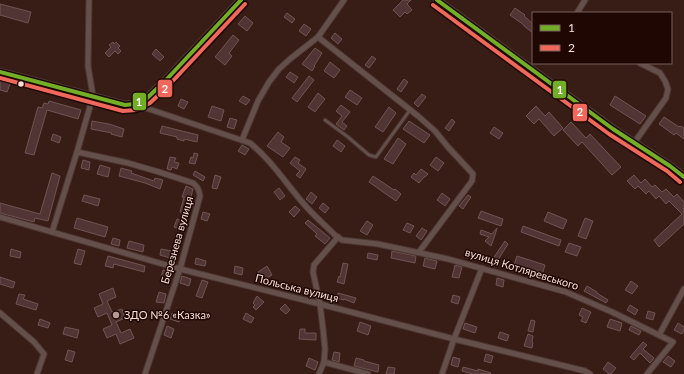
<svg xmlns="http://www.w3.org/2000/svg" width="684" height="374" viewBox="0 0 684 374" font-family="Lato,sans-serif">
	<rect width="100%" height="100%" fill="#381c16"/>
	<g fill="#513534" stroke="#6e5553">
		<path d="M 403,0 L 411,0 L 407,4 L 412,10 L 407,14 L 405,12 L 400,17 L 393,10 Z"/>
		<path d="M 0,4 L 31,12 L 28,23 L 0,15 Z"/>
		<path d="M 515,8 L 525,15 L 524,16 L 533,24 L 533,33 L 524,26 L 524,25 L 510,15 Z"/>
		<path d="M 287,13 L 295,19 L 292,23 L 284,17 Z"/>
		<path d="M 245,16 L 253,23 L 247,31 L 238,24 Z"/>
		<path d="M 304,24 L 311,29 L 306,36 L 299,31 Z"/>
		<path d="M 335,33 L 342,39 L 338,44 L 331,38 Z"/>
		<path d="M 233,35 L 239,40 L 229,53 L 232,56 L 225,65 L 215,57 Z"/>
		<path d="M 113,42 L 114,44 L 116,42 L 120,46 L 118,48 L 121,51 L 118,54 L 115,51 L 109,57 L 105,53 L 111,47 L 109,45 Z"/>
		<path d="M 315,48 L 322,53 L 314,66 L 315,66 L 312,71 L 302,64 Z"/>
		<path d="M 156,49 L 164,57 L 160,61 L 152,54 Z"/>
		<path d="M 372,56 L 376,59 L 369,68 L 365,65 Z"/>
		<path d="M 330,62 L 340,70 L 334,78 L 324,71 Z"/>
		<path d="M 290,72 L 298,77 L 294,83 L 286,77 Z"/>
		<path d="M 309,76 L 314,80 L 297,102 L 292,98 Z"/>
		<path d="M 404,79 L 408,82 L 401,92 L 397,89 Z"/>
		<path d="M 0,81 L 10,84 L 7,92 L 0,90 Z"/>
		<path d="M 350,90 L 362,98 L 357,105 L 345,97 Z"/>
		<path d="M 318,93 L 325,99 L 315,112 L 308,107 Z"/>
		<path d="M 422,94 L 426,97 L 418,107 L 414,103 Z"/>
		<path d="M 243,96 L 250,100 L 246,105 L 239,101 Z"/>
		<path d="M 615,96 L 646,116 L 640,124 L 610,105 Z"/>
		<path d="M 181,99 L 188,102 L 184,109 L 178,106 Z"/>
		<path d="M 49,101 L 81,110 L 78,119 L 47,110 L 34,155 L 25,153 L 38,107 L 42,108 L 44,103 L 48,104 Z"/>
		<path d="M 341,105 L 350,112 L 342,122 L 347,126 L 344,130 L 336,124 L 342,116 L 336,111 Z"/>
		<path d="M 212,106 L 224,110 L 221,121 L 208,117 Z"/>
		<path d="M 536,106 L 545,116 L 549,112 L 563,128 L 554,136 L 539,119 L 534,124 L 526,116 Z"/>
		<path d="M 389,107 L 396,113 L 383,132 L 375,127 Z"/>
		<path d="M 664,117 L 679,127 L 680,126 L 684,128 L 684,139 L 676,133 L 674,135 L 659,124 Z"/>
		<path d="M 230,118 L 237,120 L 234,129 L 227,127 Z"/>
		<path d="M 452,119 L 455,122 L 449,131 L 445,128 Z"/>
		<path d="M 92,121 L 109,124 L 124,129 L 122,137 L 111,134 L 112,133 L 91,129 Z"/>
		<path d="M 409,121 L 430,135 L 424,143 L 403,129 Z"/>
		<path d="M 571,122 L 586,138 L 590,134 L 621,167 L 612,175 L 582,142 L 578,146 L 563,130 Z"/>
		<path d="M 162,126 L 198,135 L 197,142 L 184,139 L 184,141 L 177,139 L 177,137 L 160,133 Z"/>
		<path d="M 494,127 L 503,133 L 499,139 L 490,133 Z"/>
		<path d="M 278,132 L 284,137 L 281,142 L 290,148 L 283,157 L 267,146 Z"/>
		<path d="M 53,134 L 61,137 L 59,143 L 51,140 Z"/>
		<path d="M 398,138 L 406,144 L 393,164 L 384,159 Z"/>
		<path d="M 337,140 L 345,146 L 341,152 L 333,146 Z"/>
		<path d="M 242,145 L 249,149 L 245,155 L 238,151 Z"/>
		<path d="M 194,153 L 198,154 L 195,164 L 189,163 L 191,157 L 193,158 Z"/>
		<path d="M 170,157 L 176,158 L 174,162 L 179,163 L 177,169 L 172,167 L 171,170 L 167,169 Z"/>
		<path d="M 295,157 L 300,160 L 298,163 L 306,169 L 300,178 L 296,175 L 300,171 L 290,163 Z"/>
		<path d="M 436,157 L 444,163 L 438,171 L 430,165 Z"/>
		<path d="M 83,160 L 90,162 L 89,170 L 81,168 Z"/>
		<path d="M 100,165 L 110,168 L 108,177 L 97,174 Z"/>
		<path d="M 121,168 L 132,171 L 131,173 L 154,181 L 155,178 L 163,180 L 160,189 L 145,183 L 119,176 Z"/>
		<path d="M 421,169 L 428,174 L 425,177 L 424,177 L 419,183 L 411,177 L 414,173 L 416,175 Z"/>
		<path d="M 195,171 L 205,177 L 203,181 L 193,175 Z"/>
		<path d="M 52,173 L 60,176 L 48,221 L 35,218 L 34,222 L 0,213 L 0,203 L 40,214 Z"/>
		<path d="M 215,175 L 221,177 L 217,189 L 212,188 Z"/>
		<path d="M 634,175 L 641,183 L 645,179 L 652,187 L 655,185 L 662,192 L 666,189 L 674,197 L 677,194 L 684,202 L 684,224 L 659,247 L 654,240 L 682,214 L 669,201 L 666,204 L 659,196 L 656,199 L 649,191 L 646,194 L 638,186 L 635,189 L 627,181 Z"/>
		<path d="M 373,176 L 394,190 L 395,189 L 401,194 L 396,201 L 369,182 Z"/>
		<path d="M 186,186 L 193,189 L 187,213 L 180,212 L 184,197 L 182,197 Z"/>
		<path d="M 279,188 L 285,196 L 280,200 L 274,192 Z"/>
		<path d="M 311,192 L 317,197 L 312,204 L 306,199 Z"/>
		<path d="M 442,193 L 450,199 L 445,206 L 437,200 Z"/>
		<path d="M 84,195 L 100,199 L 98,206 L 82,201 Z"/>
		<path d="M 468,195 L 471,197 L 463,209 L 459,206 Z"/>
		<path d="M 323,203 L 329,208 L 325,213 L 319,208 Z"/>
		<path d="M 295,206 L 300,210 L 294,217 L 289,212 Z"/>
		<path d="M 481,211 L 503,219 L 501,226 L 478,218 Z"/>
		<path d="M 203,212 L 210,214 L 207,221 L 201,219 Z"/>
		<path d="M 548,212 L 567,220 L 563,229 L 544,221 Z"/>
		<path d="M 77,218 L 108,227 L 105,237 L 74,228 Z"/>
		<path d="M 585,218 L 593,221 L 586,239 L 578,236 Z"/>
		<path d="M 177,219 L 184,221 L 182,230 L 174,227 Z"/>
		<path d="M 308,220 L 330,238 L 325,244 L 315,236 L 317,234 L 305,223 Z"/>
		<path d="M 367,221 L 373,225 L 367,235 L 360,231 Z"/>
		<path d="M 407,223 L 414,226 L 410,233 L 403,230 Z"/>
		<path d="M 523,226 L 561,240 L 559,246 L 521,232 Z"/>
		<path d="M 422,228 L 427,231 L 421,240 L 416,236 Z"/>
		<path d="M 497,228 L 495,235 L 491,246 L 485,241 L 489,237 L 480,234 L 481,230 L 492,234 Z"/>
		<path d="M 113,238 L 120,240 L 119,246 L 111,244 Z"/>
		<path d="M 129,241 L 144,245 L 143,252 L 127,248 Z"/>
		<path d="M 505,241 L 508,244 L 496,263 L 492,260 Z"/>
		<path d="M 569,243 L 581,247 L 577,256 L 565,252 Z"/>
		<path d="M 11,249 L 21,252 L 20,258 L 10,256 Z"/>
		<path d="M 78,249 L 85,251 L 81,265 L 74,263 Z"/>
		<path d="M 161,249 L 172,251 L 170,258 L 160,255 Z"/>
		<path d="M 392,251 L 416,256 L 415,263 L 391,258 Z"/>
		<path d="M 368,253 L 378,255 L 377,260 L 367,258 Z"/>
		<path d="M 108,256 L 145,266 L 144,272 L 114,264 L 113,268 L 105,266 Z"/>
		<path d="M 517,256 L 545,265 L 542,275 L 514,265 Z"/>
		<path d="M 196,258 L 206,261 L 205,266 L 195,264 Z"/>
		<path d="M 425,258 L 437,261 L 435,269 L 423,266 Z"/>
		<path d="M 343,263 L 348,264 L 344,284 L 337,282 L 339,276 L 340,277 Z"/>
		<path d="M 455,265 L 462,267 L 459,278 L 452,277 Z"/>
		<path d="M 235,266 L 243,268 L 242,275 L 234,273 Z"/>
		<path d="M 267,266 L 272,275 L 263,280 L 258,272 Z"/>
		<path d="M 163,270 L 171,272 L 170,279 L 161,277 Z"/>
		<path d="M 182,276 L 191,279 L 189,286 L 180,283 Z"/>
		<path d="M 0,277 L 15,282 L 13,288 L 0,284 Z"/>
		<path d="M 497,278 L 504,280 L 503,287 L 496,285 Z"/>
		<path d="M 202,280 L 208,282 L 202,298 L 196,296 Z"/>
		<path d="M 631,281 L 638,286 L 632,294 L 625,290 Z"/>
		<path d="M 587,286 L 597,292 L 597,293 L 608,300 L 606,303 L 584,291 Z"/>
		<path d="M 113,288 L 116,297 L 107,301 L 112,312 L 122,309 L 125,318 L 116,322 L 121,333 L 130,329 L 134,338 L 120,344 L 116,334 L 107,338 L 103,329 L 112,325 L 107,313 L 98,317 L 94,308 L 103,304 L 99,294 Z"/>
		<path d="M 159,292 L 166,294 L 164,303 L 156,302 Z"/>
		<path d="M 338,293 L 356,298 L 354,303 L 344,299 L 344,300 L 337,298 Z"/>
		<path d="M 19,294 L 25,295 L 23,299 L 38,304 L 36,310 L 16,304 Z"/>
		<path d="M 453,295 L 460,297 L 458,304 L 451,302 Z"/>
		<path d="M 257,296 L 264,302 L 256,310 L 253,307 L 255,305 L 253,303 Z"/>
		<path d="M 285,304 L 290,310 L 286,314 L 280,309 Z"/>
		<path d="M 630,305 L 638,310 L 635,315 L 627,310 Z"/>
		<path d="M 582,308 L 591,312 L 586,323 L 581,321 L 583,317 L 579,315 Z"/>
		<path d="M 648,311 L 655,313 L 653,320 L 646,318 Z"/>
		<path d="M 172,313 L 180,315 L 179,322 L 170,319 Z"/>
		<path d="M 246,313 L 254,318 L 251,323 L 243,319 Z"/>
		<path d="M 40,319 L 50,323 L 48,328 L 38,325 Z"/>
		<path d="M 610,319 L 622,323 L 620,331 L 607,327 Z"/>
		<path d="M 531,320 L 535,321 L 533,332 L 528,331 Z"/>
		<path d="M 360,322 L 371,326 L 368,335 L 357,331 Z"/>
		<path d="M 465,323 L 477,327 L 475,333 L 463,329 Z"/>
		<path d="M 678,323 L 684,327 L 684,330 L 682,334 L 674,330 Z"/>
		<path d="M 167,326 L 174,329 L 171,338 L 164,335 Z"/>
		<path d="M 631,326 L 641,331 L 639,335 L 629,330 Z"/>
		<path d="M 65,327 L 79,330 L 77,338 L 63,334 Z"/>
		<path d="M 300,329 L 305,329 L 305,333 L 316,333 L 316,340 L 299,339 Z"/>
		<path d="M 500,332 L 509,335 L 507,341 L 498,338 Z"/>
		<path d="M 528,334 L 533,336 L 532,342 L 533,343 L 532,348 L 524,346 Z"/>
		<path d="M 643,342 L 647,345 L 643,349 L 654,358 L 650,363 L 640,353 L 634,360 L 630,357 Z"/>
		<path d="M 68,350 L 75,352 L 72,362 L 65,360 Z"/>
		<path d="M 334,352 L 340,353 L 339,362 L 332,360 Z"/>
		<path d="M 486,354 L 493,356 L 491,363 L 484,361 Z"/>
		<path d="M 668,356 L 675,361 L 671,367 L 663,362 Z"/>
		<path d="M 453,357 L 460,359 L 458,367 L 451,365 Z"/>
		<path d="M 309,358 L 318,362 L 315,370 L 306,366 Z"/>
		<path d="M 356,358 L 364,360 L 364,361 L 379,365 L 378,372 L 354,366 Z"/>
		<path d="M 608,362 L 616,368 L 611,374 L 609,374 L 603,369 Z"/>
		<path d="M 388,367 L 395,368 L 394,374 L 386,374 Z"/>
		<path d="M 463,367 L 478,371 L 478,369 L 491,373 L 490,374 L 472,374 L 462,371 Z"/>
	</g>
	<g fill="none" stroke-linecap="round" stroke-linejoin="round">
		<defs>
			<path id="lane" d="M 325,120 L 348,137 L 369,155 L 376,157 L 410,110"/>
			<g id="street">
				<path d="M 577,13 L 585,0"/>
				<path d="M 318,37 L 418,116 L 435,131 L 448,147 L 473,174 L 472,181 L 419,252"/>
				<path d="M 134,104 L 250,143 C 271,160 285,182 303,203 C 313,215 325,225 336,236 L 342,240 L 378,244 L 448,259 L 566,292 L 612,312 L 673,342 L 647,374"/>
				<path d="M 242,140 L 258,101 L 269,82 L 279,69 L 290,59 L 318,37 L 344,0"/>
				<path d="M 634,143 L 666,98 L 668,89 L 665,81 L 660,73 L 640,63"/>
				<path d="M 77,152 L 128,163 L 159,172 L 193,183 C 198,187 199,190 200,196 L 180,269 L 145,374"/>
				<path d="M 0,217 L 180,269 L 320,304 L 454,339 L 585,371 L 590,374"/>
				<path d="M 52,232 L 77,152 L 93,96 L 88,66 L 89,0"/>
				<path d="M 0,313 L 34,342 L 44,354 L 37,374"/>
				<path d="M 659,335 L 684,289"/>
				<path d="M 324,362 L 368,374"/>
				<path d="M 319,374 L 324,362 L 325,349 L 323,329 L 320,304 L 313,272 L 314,265 L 338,237"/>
				<path d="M 442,374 L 454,339 L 482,268"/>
			</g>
			<g id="secondary">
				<path d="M 437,0 L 613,129 L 670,166 L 684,177"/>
				<path d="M 0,72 L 125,105 L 134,104 L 146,99 L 166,80 L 241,0"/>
			</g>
		</defs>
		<use href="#lane" stroke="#4e3834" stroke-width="4.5"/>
		<use href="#street" stroke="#4e3834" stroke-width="7"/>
		<use href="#secondary" stroke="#4e3834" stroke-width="9"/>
		<use href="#lane" stroke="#644f4a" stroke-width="2.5"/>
		<use href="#street" stroke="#644f4a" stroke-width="5"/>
		<use href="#secondary" stroke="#695656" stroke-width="7"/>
		<defs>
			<g id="bus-1">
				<path d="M 437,0 L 613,129 L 670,166 L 684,177"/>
				<path d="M 0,72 L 125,105 L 134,104 L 146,99 L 166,80 L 241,0"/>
			</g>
			<g id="bus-2">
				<path d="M 433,5 L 609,134 L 667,171 L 680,182"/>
				<path d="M 0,78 L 123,111 L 136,110 L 150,103 L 170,84 L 245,4"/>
			</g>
		</defs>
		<use href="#bus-1" stroke="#1f0804" stroke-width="7"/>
		<use href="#bus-2" stroke="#1f0804" stroke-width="7"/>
		<use href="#bus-1" stroke="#73ae27" stroke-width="4"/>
		<use href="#bus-2" stroke="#f0685c" stroke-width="4"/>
	</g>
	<circle fill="#faded7" stroke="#1f0804" stroke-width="1.5" cx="21" cy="84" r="3.5"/>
	<circle fill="#b69a93" stroke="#1f0804" stroke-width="1.5" cx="116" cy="315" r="4"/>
	<g text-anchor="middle" stroke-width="3" stroke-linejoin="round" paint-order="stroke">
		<g font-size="11" fill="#faded7" stroke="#1f0804">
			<text transform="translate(177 240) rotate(-74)" y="4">Березнева вулиця</text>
			<text transform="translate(522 269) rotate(17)" y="4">вулиця Котляревського</text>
			<text transform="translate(297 288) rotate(14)" y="4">Польська вулиця</text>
		</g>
		<g font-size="11" fill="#faded7" stroke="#1f0804" text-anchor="start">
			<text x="124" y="319">ЗДО №6 «Казка»</text>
		</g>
	</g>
	<g stroke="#1f0804" stroke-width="1.5">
		<rect x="157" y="79" width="16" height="19" rx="4" fill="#f0685c"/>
		<rect x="552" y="80" width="15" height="19" rx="4" fill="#73ae27"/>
		<rect x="132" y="92" width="15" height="19" rx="4" fill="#73ae27"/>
		<rect x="572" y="103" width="16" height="19" rx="4" fill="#f0685c"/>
	</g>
	<g font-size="11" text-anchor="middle" font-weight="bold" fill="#fff">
		<text x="165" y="93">2</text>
		<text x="560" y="94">1</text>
		<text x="139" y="106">1</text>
		<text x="580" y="116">2</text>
	</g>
	<rect x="532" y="12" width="140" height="52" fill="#1f0804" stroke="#775e58"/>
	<rect x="540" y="25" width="20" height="6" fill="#73ae27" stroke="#775e58"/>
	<text x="568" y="32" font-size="12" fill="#faded7">1</text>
	<rect x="540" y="45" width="20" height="6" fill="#f0685c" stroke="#775e58"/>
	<text x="568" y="52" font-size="12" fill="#faded7">2</text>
</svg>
